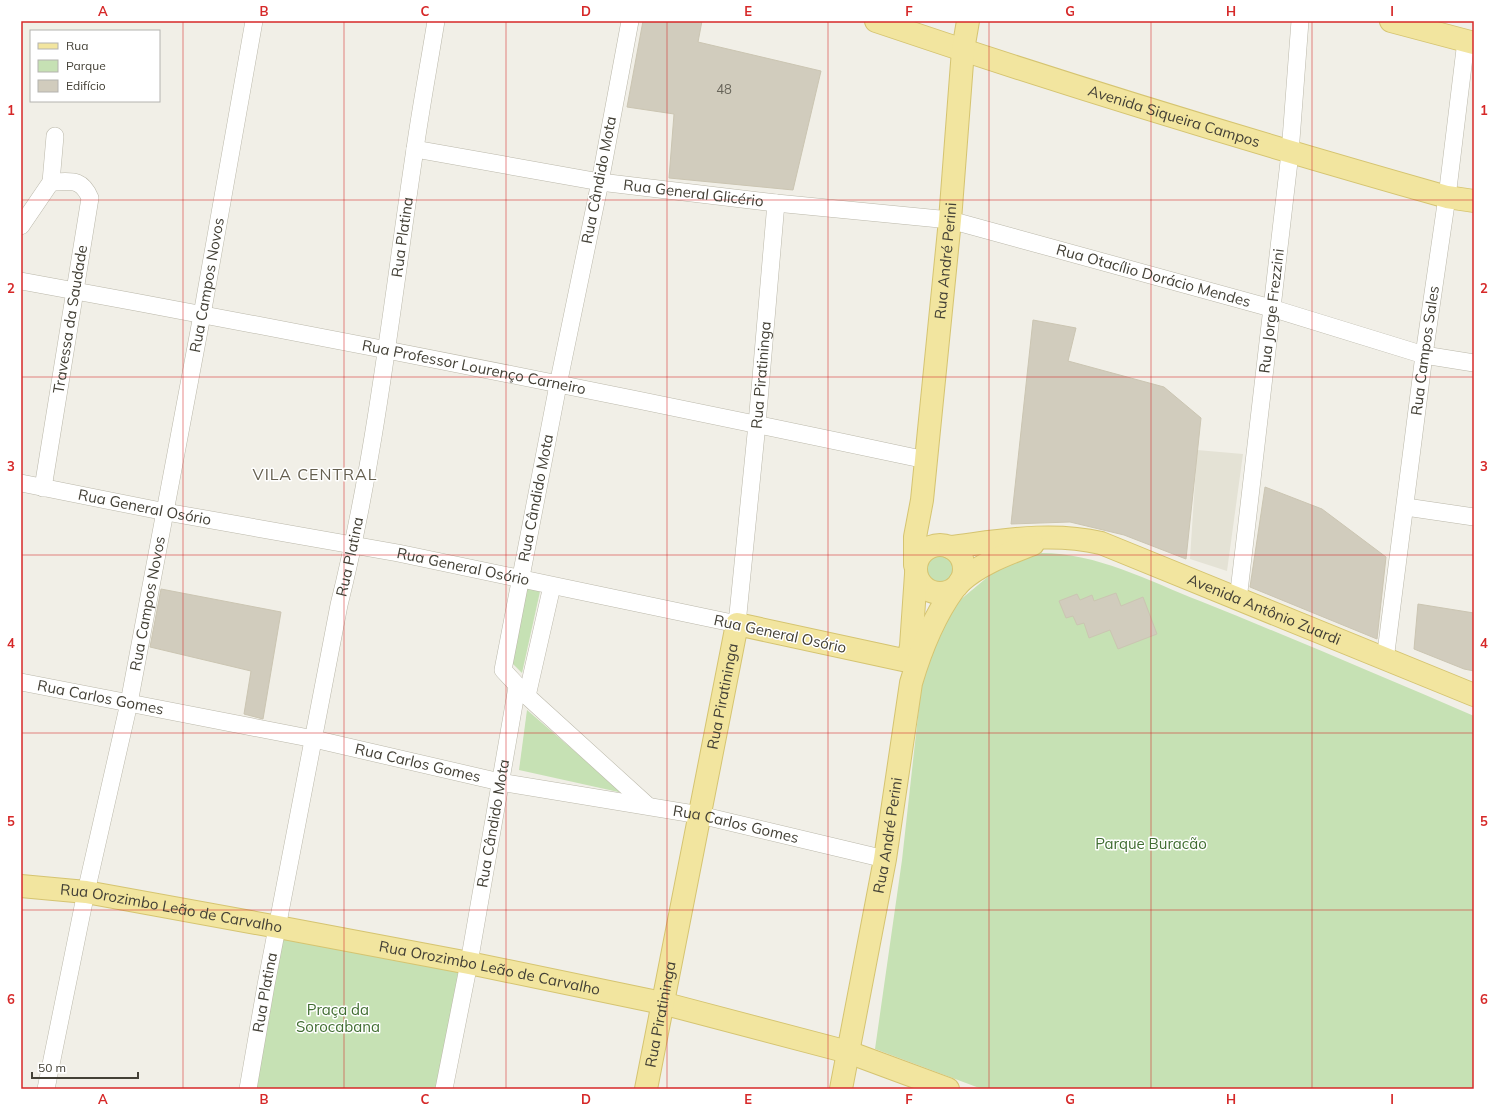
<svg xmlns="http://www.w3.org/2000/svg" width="1495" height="1110" viewBox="0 0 1495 1110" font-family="Mulish,sans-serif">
	<rect width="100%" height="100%" fill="#f1efe7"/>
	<path fill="#e4e2d5" d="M 1197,450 L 1243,454 L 1227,571 L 1190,559 Z"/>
	<g fill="#c6e1b4">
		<circle cx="939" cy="568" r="17"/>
		<path d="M 1041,553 C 1097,553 1149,581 1200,601 C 1292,638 1383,677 1474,716 L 1474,1089 L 982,1089 L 875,1049 L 902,860 L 923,671 L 936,633 L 954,605 L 996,570 L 1021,558 Z"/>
		<path d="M 526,585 L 541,587 L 522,673 L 511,662 Z"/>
		<path d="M 527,710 L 623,793 L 519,770 Z"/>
		<path d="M 283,937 L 462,970 L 441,1089 L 252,1089 Z"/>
	</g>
	<g fill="#d1ccbd" stroke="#cbc5b2">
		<path d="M 643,21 L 702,21 L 698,42 L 821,71 L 793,190 L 669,178 L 674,114 L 627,107 Z"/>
		<path d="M 1033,320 L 1076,328 L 1068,361 L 1164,387 L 1201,418 L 1186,559 L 1124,535 L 1070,522 L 1011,524 Z"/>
		<path d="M 1265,487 L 1322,509 L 1386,557 L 1377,639 L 1250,587 Z"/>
		<path d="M 161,589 L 281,612 L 263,719 L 244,714 L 251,671 L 150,647 Z"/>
		<path d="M 1116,593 L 1121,606 L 1143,597 L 1157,634 L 1118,649 L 1110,630 L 1089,638 L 1084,623 L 1077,625 L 1073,616 L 1066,618 L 1059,601 L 1077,594 L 1080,600 L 1092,595 L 1094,601 Z"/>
		<path d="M 1418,604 L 1474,613 L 1474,671 L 1464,669 L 1414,649 Z"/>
	</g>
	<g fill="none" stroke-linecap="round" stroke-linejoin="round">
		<defs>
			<g id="minor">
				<path d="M 630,21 L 600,182 L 558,385 L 503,670 L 527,696 L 647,805"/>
				<path id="s1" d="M 415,149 L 600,182 L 776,203 L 950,220 L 1271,308 L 1424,355 L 1474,363"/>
				<path d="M 21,226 L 51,182 L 55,136"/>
				<path id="s2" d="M 21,281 C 323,336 625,396 926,460"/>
				<path id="s3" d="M 21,483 L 166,512 L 398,553 L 737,624 L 757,424 L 776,203"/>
				<path id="s4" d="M 43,488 L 90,198 C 81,177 70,182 51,182"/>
				<path d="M 1406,507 L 1474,517"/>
				<path id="s5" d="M 1238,600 L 1290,153 L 1300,21"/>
				<path id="s6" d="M 1385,660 L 1424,355 L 1447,197 L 1466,41"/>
				<path id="s7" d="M 21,682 L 314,739 L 500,782 L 700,815 L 885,859"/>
				<path d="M 527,696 L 552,586"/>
				<path id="s8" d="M 46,1089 L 86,892 L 129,703 L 202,315 L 254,21"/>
				<path id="s9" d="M 248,1089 L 266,985 L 339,605 C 376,456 392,302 415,149 C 421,107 429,64 436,21"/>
				<path id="s10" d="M 444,1089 L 469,963 L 517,687"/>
			</g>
			<g id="major">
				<path id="s11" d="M 876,21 C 1065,85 1256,143 1447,197 L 1474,201"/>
				<path d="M 1391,21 L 1474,43"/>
				<circle cx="940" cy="569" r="24"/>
				<path id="s12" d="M 950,547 C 1000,541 1050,531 1101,543 L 1474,695"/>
				<path id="s13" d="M 915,565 L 915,537 L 922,500 L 950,220 L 963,50 L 968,21"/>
				<path d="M 960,582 C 981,563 1008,554 1033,544"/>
				<path id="s14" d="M 21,886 L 86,892 L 278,927 L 469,963 L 662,1003 L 848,1052 L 948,1089"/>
				<path id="s15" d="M 646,1089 L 737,624 L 903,660 L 909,656 L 911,646 L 916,574"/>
				<path id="s16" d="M 841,1089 L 885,859 L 911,683 C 921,649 933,618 954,589"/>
			</g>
		</defs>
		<use href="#minor" stroke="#bbb8aa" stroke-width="18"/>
		<use href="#major" stroke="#d5c471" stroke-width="24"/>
		<use href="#minor" stroke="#fff" stroke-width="17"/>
		<use href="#major" stroke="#f2e59f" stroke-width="22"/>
	</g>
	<path fill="none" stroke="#d62828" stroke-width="1" stroke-opacity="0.55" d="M 183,21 L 183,1089M 344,21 L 344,1089M 506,21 L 506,1089M 667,21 L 667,1089M 828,21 L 828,1089M 989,21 L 989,1089M 1151,21 L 1151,1089M 1312,21 L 1312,1089M 21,200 L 1474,200M 21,377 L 1474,377M 21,555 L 1474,555M 21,733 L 1474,733M 21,910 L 1474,910"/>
	<g text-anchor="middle" stroke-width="3" stroke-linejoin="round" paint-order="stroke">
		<g font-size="13" fill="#666358">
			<text x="724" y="94">48</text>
		</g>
		<g font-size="15" fill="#434036" stroke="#fff">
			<text dy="5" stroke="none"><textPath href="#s11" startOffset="313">Avenida Siqueira Campos</textPath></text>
			<text transform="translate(599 180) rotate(-79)" y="5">Rua Cândido Mota</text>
			<text dy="5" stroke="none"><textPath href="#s1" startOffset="282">Rua General Glicério</textPath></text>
			<text dy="5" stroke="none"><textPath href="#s9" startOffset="866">Rua Platina</textPath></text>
			<text dy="5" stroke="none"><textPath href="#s13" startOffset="306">Rua André Perini</textPath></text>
			<text dy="5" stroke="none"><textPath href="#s1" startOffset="751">Rua Otacílio Dorácio Mendes</textPath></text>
			<text dy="5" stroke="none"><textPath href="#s8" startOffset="820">Rua Campos Novos</textPath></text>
			<text dy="5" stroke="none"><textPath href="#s5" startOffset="291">Rua Jorge Frezzini</textPath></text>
			<text dy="5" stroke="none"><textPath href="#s4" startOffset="171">Travessa da Saudade</textPath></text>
			<text dy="5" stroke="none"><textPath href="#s6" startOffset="312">Rua Campos Sales</textPath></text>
			<text dy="5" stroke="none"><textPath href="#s2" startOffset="461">Rua Professor Lourenço Carneiro</textPath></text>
			<text dy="5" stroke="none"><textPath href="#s3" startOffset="980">Rua Piratininga</textPath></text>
			<text transform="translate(536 498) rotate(-79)" y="5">Rua Cândido Mota</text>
			<text dy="5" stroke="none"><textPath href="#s3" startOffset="126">Rua General Osório</textPath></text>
			<text dy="5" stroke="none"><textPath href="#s9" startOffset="542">Rua Platina</textPath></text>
			<text dy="5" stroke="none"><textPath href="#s3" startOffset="450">Rua General Osório</textPath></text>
			<text dy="5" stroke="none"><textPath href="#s8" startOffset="496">Rua Campos Novos</textPath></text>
			<text dy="5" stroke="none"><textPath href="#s12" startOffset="328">Avenida Antônio Zuardi</textPath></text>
			<text transform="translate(780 634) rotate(12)" y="5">Rua General Osório</text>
			<text dy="5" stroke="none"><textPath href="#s15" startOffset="400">Rua Piratininga</textPath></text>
			<text dy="5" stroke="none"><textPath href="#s7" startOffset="81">Rua Carlos Gomes</textPath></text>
			<text dy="5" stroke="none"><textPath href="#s7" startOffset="405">Rua Carlos Gomes</textPath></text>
			<text dy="5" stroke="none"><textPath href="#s10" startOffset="270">Rua Cândido Mota</textPath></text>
			<text dy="5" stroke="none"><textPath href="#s7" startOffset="729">Rua Carlos Gomes</textPath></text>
			<text dy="5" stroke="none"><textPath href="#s16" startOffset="258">Rua André Perini</textPath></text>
			<text dy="5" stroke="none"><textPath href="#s14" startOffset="152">Rua Orozimbo Leão de Carvalho</textPath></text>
			<text dy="5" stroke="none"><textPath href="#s14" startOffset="476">Rua Orozimbo Leão de Carvalho</textPath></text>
			<text dy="5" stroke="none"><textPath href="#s9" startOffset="98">Rua Platina</textPath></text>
			<text dy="5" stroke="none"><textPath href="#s15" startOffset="76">Rua Piratininga</textPath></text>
		</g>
		<g font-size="15" fill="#406d31" stroke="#fff">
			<text x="1151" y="849">Parque Buracão</text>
			<text x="338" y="1015">Praça da<tspan x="338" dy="17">Sorocabana</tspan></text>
		</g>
		<g font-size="16" letter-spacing="1" fill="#655f4f" stroke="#fff">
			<text x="315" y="480">VILA CENTRAL</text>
		</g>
	</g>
	<rect width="1495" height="1110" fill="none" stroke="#ffffff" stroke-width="44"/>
	<rect x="30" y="30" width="130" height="72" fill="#ffffff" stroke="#b4b3af"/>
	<rect x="38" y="43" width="20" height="6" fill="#f2e59f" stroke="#b4b3af"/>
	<text x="66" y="50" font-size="12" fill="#434036">Rua</text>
	<rect x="38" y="60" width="20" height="12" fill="#c6e1b4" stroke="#b4b3af"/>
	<text x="66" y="70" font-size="12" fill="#434036">Parque</text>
	<rect x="38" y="80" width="20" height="12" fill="#d1ccbd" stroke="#b4b3af"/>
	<text x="66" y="90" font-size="12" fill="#434036">Edifício</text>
	<path d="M32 1072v6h106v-6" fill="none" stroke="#434036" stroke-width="2"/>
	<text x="38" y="1072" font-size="12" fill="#434036" stroke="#ffffff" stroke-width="3" paint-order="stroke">50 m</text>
	<rect x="22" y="22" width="1451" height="1066" fill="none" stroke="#d62828" stroke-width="1.5"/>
	<g font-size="13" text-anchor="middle" font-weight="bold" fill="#d62828">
		<text x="103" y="16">A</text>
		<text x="264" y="16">B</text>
		<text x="425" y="16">C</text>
		<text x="586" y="16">D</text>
		<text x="748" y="16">E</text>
		<text x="909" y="16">F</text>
		<text x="1070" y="16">G</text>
		<text x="1231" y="16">H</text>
		<text x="1392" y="16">I</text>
		<text x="11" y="115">1</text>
		<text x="1484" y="115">1</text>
		<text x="11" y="293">2</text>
		<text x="1484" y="293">2</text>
		<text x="11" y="471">3</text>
		<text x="1484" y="471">3</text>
		<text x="11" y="648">4</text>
		<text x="1484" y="648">4</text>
		<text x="11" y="826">5</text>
		<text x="1484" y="826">5</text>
		<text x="11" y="1004">6</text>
		<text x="1484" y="1004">6</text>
		<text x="103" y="1104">A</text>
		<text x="264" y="1104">B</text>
		<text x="425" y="1104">C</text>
		<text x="586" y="1104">D</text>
		<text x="748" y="1104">E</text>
		<text x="909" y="1104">F</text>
		<text x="1070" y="1104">G</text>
		<text x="1231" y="1104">H</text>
		<text x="1392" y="1104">I</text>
	</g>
</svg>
